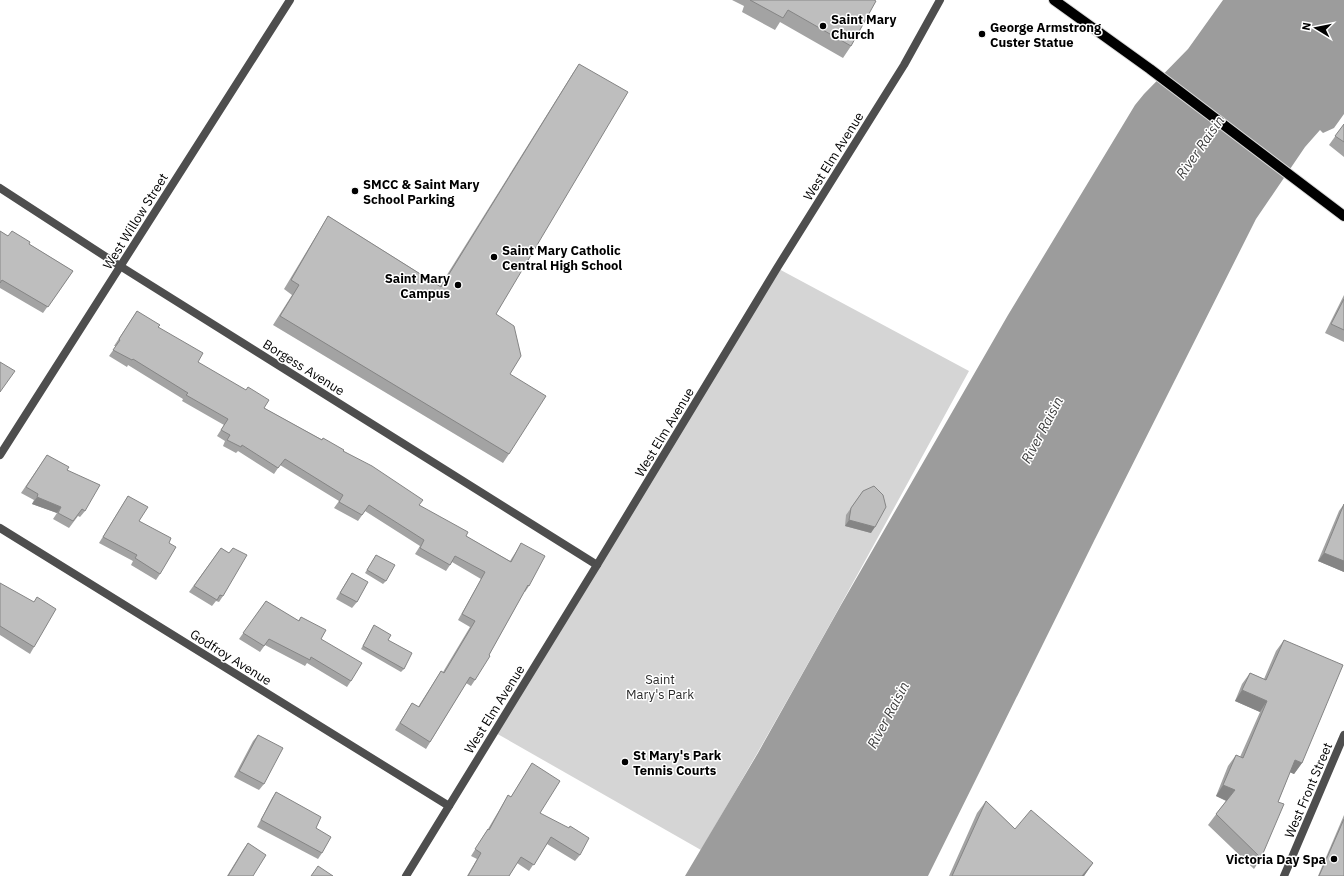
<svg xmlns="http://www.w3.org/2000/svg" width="1344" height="876" viewBox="0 0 1344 876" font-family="'IBM Plex Sans',sans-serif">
	<rect width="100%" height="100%" fill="#fff"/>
	<path fill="#d5d5d5" d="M 777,268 L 969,371 C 881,532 794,692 701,850 L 494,732 Z"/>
	<path fill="#9c9c9c" d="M 1223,0 L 1344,0 L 1344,114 L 1334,128 L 1323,133 L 1320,130 L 1305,147 L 1256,219 L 1094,541 L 928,876 L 685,876 L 758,753 L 841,605 L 1008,315 L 1135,105 L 1144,94 L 1188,49 Z"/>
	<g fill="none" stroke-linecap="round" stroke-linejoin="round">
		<defs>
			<path id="primary" d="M 1054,0 L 1150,69 L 1344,216"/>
		</defs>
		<use href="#primary" stroke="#dbdbdb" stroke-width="12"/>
		<g stroke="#4e4e4e" stroke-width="8">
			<path d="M 0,188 L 120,266 L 597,565"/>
			<path d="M 0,455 L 290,0"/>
			<path d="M 0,528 L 449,806"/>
		</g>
		<g stroke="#4e4e4e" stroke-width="8">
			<path d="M 406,876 L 597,565 L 777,268 L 904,65 L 940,0"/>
			<path d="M 1284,876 L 1344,735"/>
		</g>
		<use href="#primary" stroke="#000" stroke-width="10"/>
	</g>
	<g fill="#a3a3a3">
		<path d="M 732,0 L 874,0 L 851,46 L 843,58 L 780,22 L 775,30 L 742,12 L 744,6 Z"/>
		<path d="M 579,64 L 496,314 L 510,374 L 509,454 L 503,463 L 273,325 L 292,295 L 284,289 L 322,226 L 328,216 L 440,286 L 573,73 Z"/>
		<path d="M 1344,124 L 1344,157 L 1329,145 Z"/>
		<path d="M 0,231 L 8,236 L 29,244 L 73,271 L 43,313 L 0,288 Z"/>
		<path d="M 1344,295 L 1344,342 L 1325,333 Z"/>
		<path d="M 137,311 L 158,327 L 198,362 L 264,408 L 343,451 L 419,505 L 466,536 L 510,561 L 517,550 L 521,543 L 529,586 L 525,592 L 524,592 L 475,680 L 471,686 L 466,683 L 426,749 L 395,730 L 412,703 L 418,707 L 441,671 L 443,672 L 470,627 L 458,620 L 481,579 L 452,562 L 446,571 L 415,554 L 420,546 L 365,511 L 358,521 L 334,508 L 339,501 L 280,465 L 274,474 L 238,451 L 236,453 L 223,446 L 225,441 L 217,436 L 224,425 L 182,401 L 183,399 L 128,365 L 127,367 L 109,356 L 116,346 L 114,346 Z"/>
		<path d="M 47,455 L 67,470 L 85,511 L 80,517 L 78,516 L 69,528 L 53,519 L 57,513 L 32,504 L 34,500 L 21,493 Z"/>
		<path d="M 863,491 L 871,533 L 845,526 L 846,515 Z"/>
		<path d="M 128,496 L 139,521 L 169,543 L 160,574 L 156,580 L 131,565 L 133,561 L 99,543 Z"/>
		<path d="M 1344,504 L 1344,572 L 1318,561 L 1339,511 Z"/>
		<path d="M 221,548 L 229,553 L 223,596 L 219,602 L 216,601 L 212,606 L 189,592 Z"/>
		<path d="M 376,555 L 386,581 L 383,584 L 365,573 Z"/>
		<path d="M 352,573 L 357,602 L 352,608 L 336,599 L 348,579 Z"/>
		<path d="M 0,583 L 34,647 L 30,654 L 0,635 Z"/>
		<path d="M 266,601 L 298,621 L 301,617 L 321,639 L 351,681 L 347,687 L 307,663 L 305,666 L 265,645 L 260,652 L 239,639 Z"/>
		<path d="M 374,625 L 388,640 L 404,669 L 401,672 L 361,649 Z"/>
		<path d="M 1284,640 L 1302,763 L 1294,774 L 1290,772 L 1278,802 L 1261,858 L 1254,869 L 1208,825 L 1226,801 L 1216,796 L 1228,766 L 1236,755 L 1240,757 L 1260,712 L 1235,701 L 1242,684 L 1250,673 L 1264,679 L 1276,651 Z"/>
		<path d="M 258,735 L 264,784 L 259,790 L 234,777 L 253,741 Z"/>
		<path d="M 532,763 L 540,813 L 580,855 L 575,861 L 547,844 L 529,871 L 517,863 L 509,876 L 467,876 L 477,859 L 471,856 L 484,835 L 488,829 L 504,802 L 508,795 L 511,797 Z"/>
		<path d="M 276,792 L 316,828 L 322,853 L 318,859 L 257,827 L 272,798 Z"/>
		<path d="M 986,801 L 1015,829 L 1093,863 L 1084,876 L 949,876 L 977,813 Z"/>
		<path d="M 1344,815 L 1344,876 L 1318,876 Z"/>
		<path d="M 248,843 L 253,876 L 227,876 L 243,850 Z"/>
	</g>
	<g fill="#858585">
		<path d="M 37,497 L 61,507 L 57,513 L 32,504 Z"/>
		<path d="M 849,520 L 875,527 L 871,533 L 845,526 Z"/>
		<path d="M 1324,553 L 1344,561 L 1344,572 L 1318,561 Z"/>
		<path d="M 1242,690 L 1267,701 L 1260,712 L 1235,701 Z"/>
		<path d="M 1295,760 L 1302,763 L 1294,774 L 1287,771 Z"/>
		<path d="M 1223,785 L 1235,790 L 1227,801 L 1216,796 Z"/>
		<path d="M 1093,863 L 1084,876 L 1082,876 Z"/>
	</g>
	<g fill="#bebebe" stroke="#858585">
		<path d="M 750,0 L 874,0 L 876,1 L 851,46 L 788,10 L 783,18 Z"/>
		<path d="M 579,64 L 628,92 L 496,314 L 514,326 L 521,356 L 510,374 L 546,396 L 509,454 L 280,316 L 299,285 L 291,280 L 328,216 L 441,287 Z"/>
		<path d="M 1344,124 L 1344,142 L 1335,136 Z"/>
		<path d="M 0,231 L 8,236 L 12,231 L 30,242 L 29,244 L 73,271 L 48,307 L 2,280 L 0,283 Z"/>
		<path d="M 1344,299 L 1344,330 L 1331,324 Z"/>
		<path d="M 137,311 L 160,325 L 158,327 L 203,353 L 198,362 L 246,390 L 248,387 L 269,400 L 264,408 L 322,440 L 323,438 L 344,450 L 343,451 L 372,466 L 423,500 L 419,505 L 468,532 L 466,536 L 511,562 L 521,543 L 545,556 L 529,586 L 528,585 L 489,655 L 490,656 L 475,680 L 470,677 L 430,742 L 400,723 L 412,703 L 419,707 L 441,671 L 444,673 L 475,621 L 462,614 L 485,572 L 455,556 L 450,565 L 420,548 L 424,540 L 369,505 L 362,515 L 339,502 L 343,495 L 285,459 L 278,468 L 242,445 L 241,447 L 227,440 L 230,435 L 221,430 L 228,419 L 186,395 L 188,393 L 133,359 L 132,360 L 113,350 L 120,340 L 119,339 Z"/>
		<path d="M 0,362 L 15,371 L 0,392 Z"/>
		<path d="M 47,455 L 69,467 L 67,470 L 100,485 L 85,511 L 82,509 L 73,521 L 58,513 L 61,507 L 37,497 L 38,494 L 26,487 Z"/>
		<path d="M 874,486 L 883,495 L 886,507 L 875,527 L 849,520 L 851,508 L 863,491 Z"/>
		<path d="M 128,496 L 148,507 L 139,521 L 171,538 L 169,543 L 176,547 L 160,574 L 135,558 L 137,555 L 103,537 Z"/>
		<path d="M 1344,504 L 1344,561 L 1324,553 Z"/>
		<path d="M 221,548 L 229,553 L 233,548 L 247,555 L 223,596 L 220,595 L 217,600 L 194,586 Z"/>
		<path d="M 376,555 L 395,565 L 386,581 L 367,570 Z"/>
		<path d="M 352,573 L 368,582 L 357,602 L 340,593 Z"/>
		<path d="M 0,583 L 34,602 L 37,597 L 56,609 L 34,647 L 0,626 Z"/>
		<path d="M 266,601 L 299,621 L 301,617 L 326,630 L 321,639 L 362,663 L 351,681 L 311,657 L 310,660 L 269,639 L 264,646 L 243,633 Z"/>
		<path d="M 374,625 L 391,635 L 388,640 L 412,653 L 404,669 L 363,646 Z"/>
		<path d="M 1284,640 L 1343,665 L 1302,763 L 1295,760 L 1278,802 L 1284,804 L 1261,858 L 1216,814 L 1235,790 L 1223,785 L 1236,755 L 1243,758 L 1267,701 L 1242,690 L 1250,673 L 1266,680 Z"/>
		<path d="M 258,735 L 283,748 L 264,784 L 239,771 Z"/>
		<path d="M 532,763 L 560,781 L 540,813 L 569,828 L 570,826 L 589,838 L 580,855 L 551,837 L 534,865 L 521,857 L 509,876 L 468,876 L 481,853 L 475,849 L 488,829 L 489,830 L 508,795 L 511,797 Z"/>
		<path d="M 276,792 L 321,817 L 316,828 L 331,837 L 322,853 L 261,820 Z"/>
		<path d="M 986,801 L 1015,829 L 1031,810 L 1093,863 L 1082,876 L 952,876 Z"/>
		<path d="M 1344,819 L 1344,876 L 1319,876 Z"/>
		<path d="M 248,843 L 266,855 L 253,876 L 228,876 Z"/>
		<path d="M 318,866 L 333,876 L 311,876 Z"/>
	</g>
	<g fill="#000" stroke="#fff" stroke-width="1.5">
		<circle cx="823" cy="26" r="4"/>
		<circle cx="982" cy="34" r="4"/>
		<circle cx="355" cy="191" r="4"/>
		<circle cx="494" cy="257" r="4"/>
		<circle cx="458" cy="285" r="4"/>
		<circle cx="625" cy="762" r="4"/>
		<circle cx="1334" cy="859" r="4"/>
	</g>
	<g text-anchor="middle" stroke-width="3" stroke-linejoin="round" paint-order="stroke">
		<g font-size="13" font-weight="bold" fill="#000" stroke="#fff" text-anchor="start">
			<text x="831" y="24">Saint Mary<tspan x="831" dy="15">Church</tspan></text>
			<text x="990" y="32">George Armstrong<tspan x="990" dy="15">Custer Statue</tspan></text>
			<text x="363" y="189">SMCC &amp; Saint Mary<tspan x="363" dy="15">School Parking</tspan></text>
			<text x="502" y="255">Saint Mary Catholic<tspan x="502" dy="15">Central High School</tspan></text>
			<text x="450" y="283" text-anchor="end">Saint Mary<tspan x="450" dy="15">Campus</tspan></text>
			<text x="633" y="760">St Mary's Park<tspan x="633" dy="15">Tennis Courts</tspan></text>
			<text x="1326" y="864" text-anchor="end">Victoria Day Spa</text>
		</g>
		<g font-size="13" fill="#000" stroke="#fff">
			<text transform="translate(833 156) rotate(-58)" y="5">West Elm Avenue</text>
			<text transform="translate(135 221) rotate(-58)" y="5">West Willow Street</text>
			<text transform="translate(304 367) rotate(32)" y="5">Borgess Avenue</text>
			<text transform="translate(664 432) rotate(-59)" y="5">West Elm Avenue</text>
			<text transform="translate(231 657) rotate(32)" y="5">Godfroy Avenue</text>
			<text transform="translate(494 709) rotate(-58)" y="5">West Elm Avenue</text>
			<text transform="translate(1308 790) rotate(-67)" y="5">West Front Street</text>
		</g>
		<g font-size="13" fill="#2c2c2c" stroke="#fff">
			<text x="660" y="684">Saint<tspan x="660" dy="15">Mary's Park</tspan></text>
		</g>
		<g font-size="14" font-style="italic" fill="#3d3d3d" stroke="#fff">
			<text transform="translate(1200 147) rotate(-55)" y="5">River Raisin</text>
			<text transform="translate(1042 430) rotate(-62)" y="5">River Raisin</text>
			<text transform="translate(888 715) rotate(-62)" y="5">River Raisin</text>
		</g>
	</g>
	<g transform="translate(1316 28) rotate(280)" stroke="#ffffff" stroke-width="3" paint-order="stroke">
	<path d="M0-3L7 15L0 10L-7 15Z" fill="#000000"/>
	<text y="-6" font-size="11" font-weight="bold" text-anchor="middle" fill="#000000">N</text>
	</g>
</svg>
